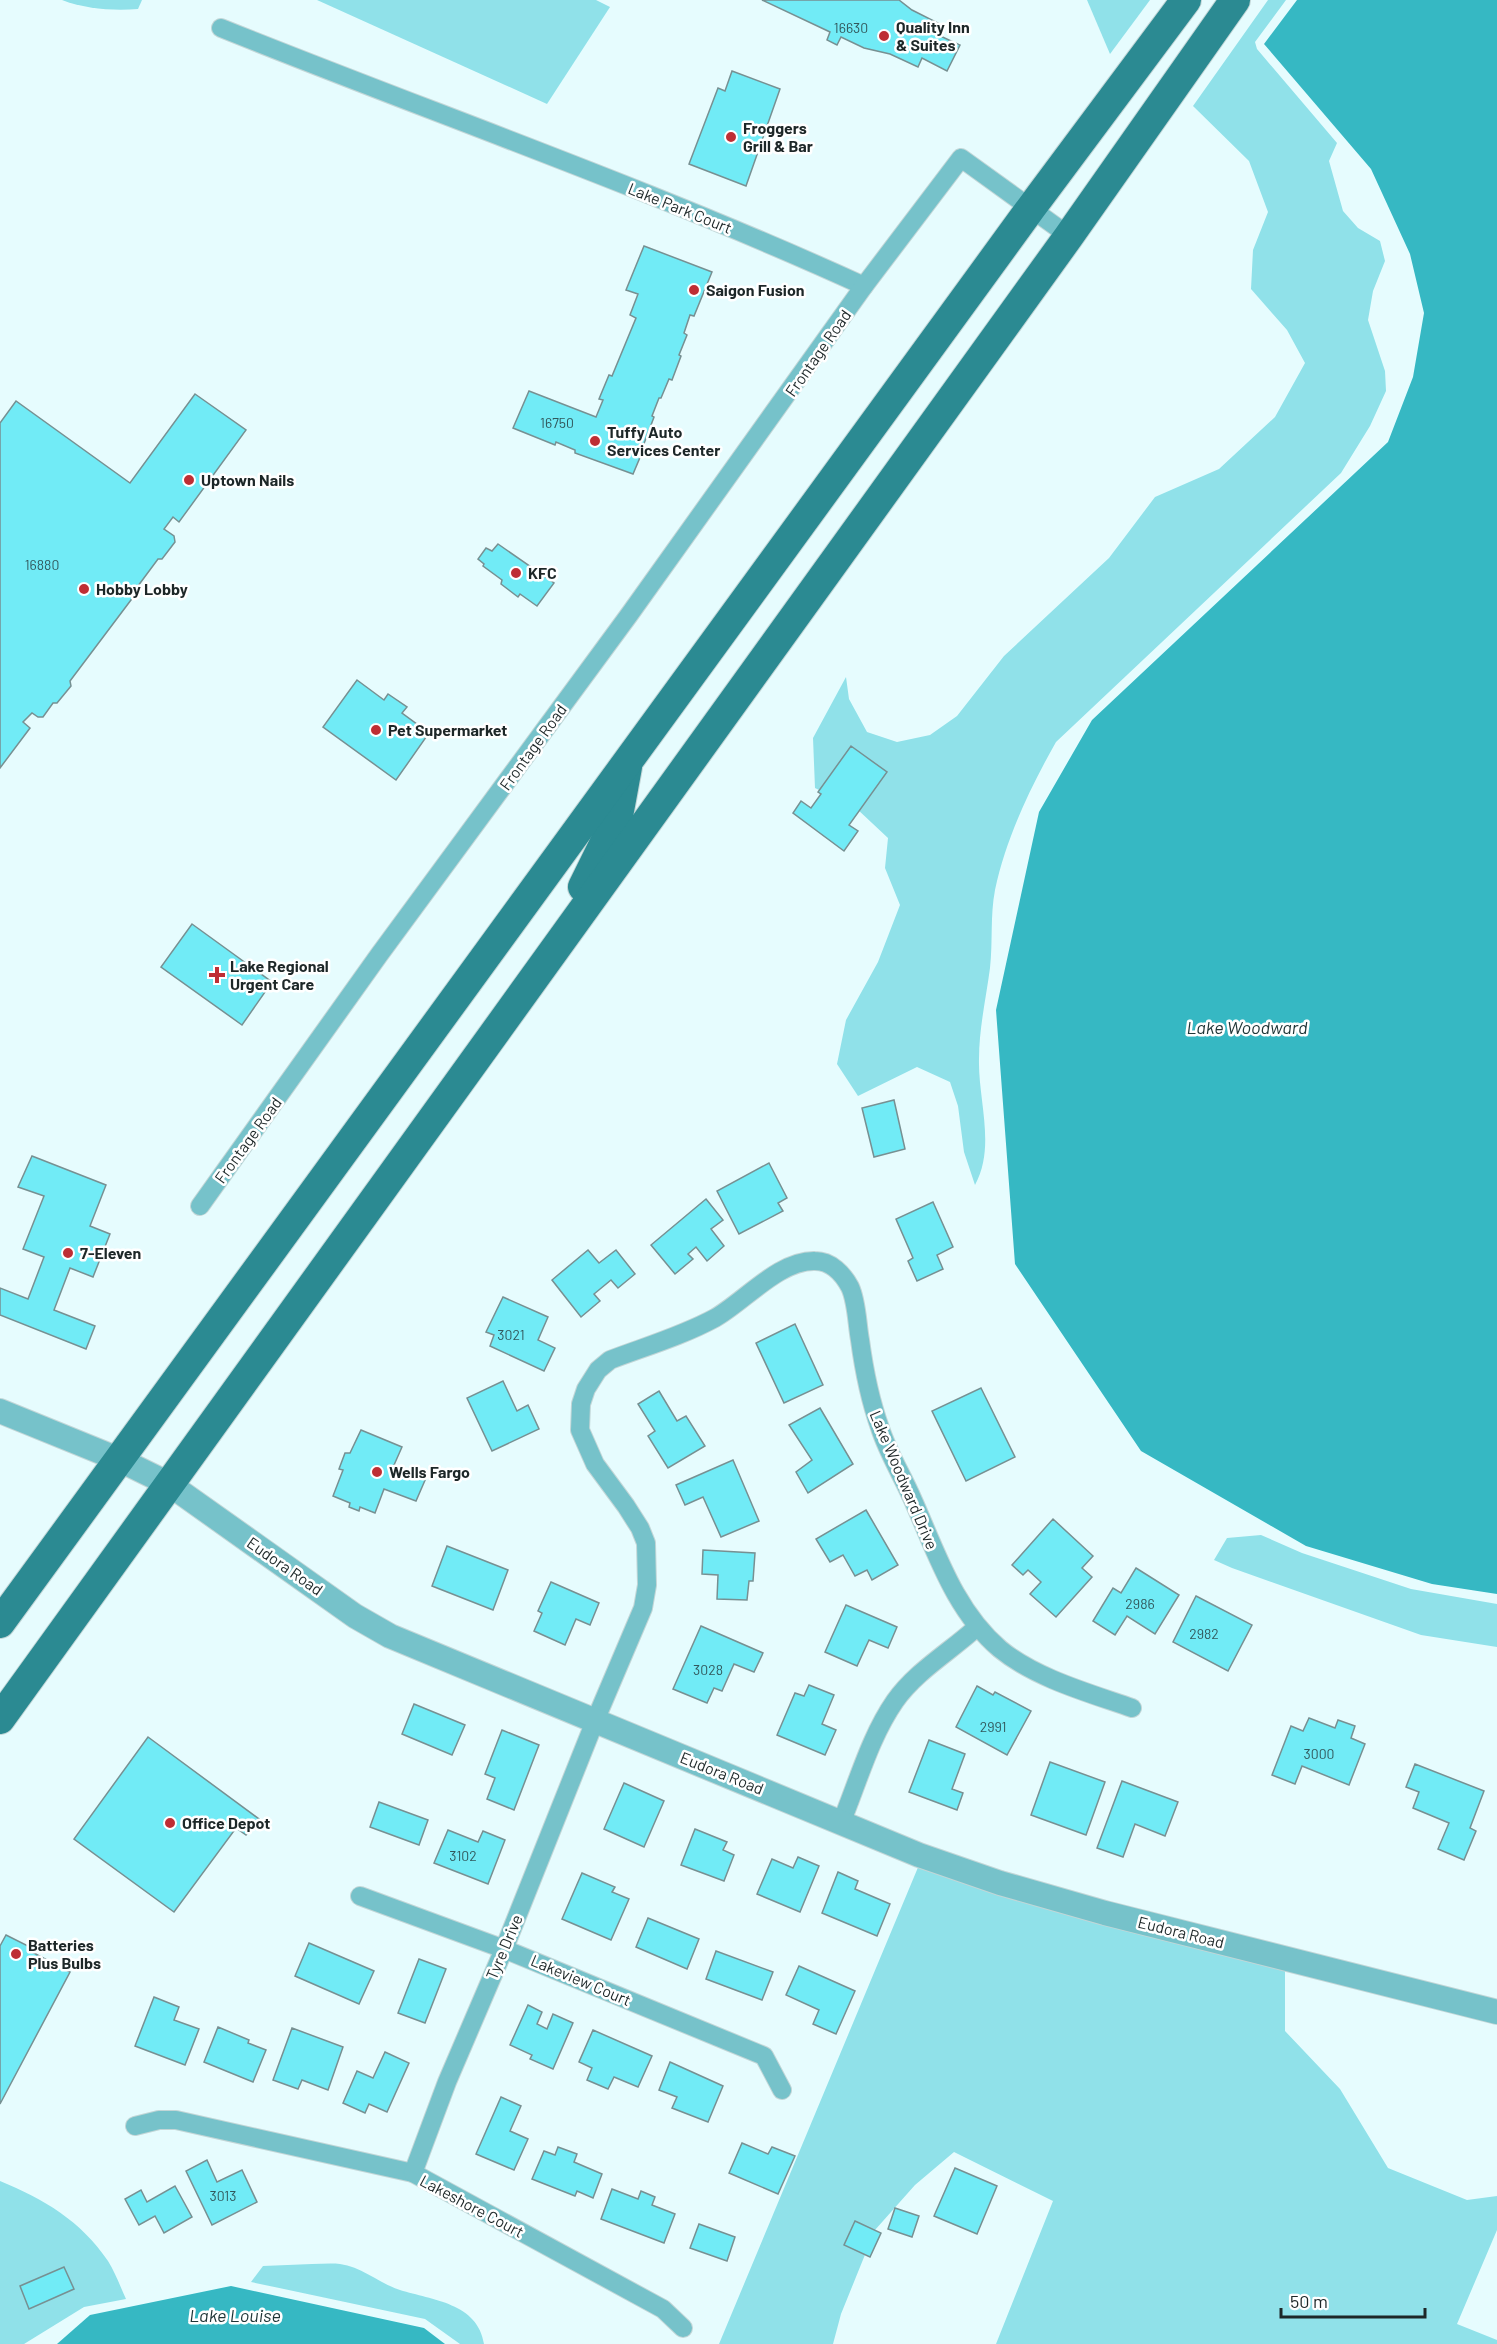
<svg xmlns="http://www.w3.org/2000/svg" width="1497" height="2344" viewBox="0 0 1497 2344" font-family="Barlow,sans-serif">
	<rect width="100%" height="100%" fill="#e6fcfe"/>
	<g fill="#90e1e9">
		<path d="M 62,0 L 142,0 L 138,9 C 114,11 85,9 62,0 Z"/>
		<path d="M 317,0 L 596,0 L 610,7 L 547,104 Z"/>
		<path d="M 1087,0 L 1150,0 L 1110,54 Z"/>
		<path d="M 1268,0 L 1286,0 L 1255,42 L 1257,49 L 1337,143 L 1329,161 L 1343,211 L 1358,228 L 1380,241 L 1385,261 L 1373,291 L 1368,320 L 1385,371 L 1386,391 L 1370,426 L 1341,473 L 1056,742 C 1030,788 1006,838 995,890 C 990,916 993,942 990,968 C 986,998 979,1029 979,1059 C 978,1100 996,1147 975,1185 L 964,1152 L 958,1106 L 950,1082 L 917,1067 L 858,1096 L 837,1064 L 846,1020 L 878,962 L 900,905 L 885,868 L 888,838 L 856,808 L 815,788 L 813,738 L 846,677 L 849,699 L 867,732 L 897,742 L 930,735 L 957,716 L 1004,656 L 1109,558 L 1155,497 L 1219,469 L 1275,417 L 1305,363 L 1287,330 L 1251,289 L 1253,250 L 1268,212 L 1249,161 L 1193,106 Z"/>
		<path d="M 1261,1535 L 1302,1553 L 1411,1589 L 1497,1604 L 1497,1647 L 1421,1635 L 1232,1568 L 1214,1560 L 1227,1538 Z"/>
		<path d="M 919,1865 L 1285,1969 L 1285,2031 L 1340,2089 L 1388,2168 L 1467,2200 L 1497,2196 L 1497,2230 L 1457,2324 L 1497,2340 L 1497,2344 L 996,2344 L 1053,2201 L 954,2152 L 915,2185 L 875,2230 L 841,2314 L 833,2344 L 719,2344 Z"/>
		<path d="M 0,2181 C 44,2199 81,2221 108,2261 C 115,2272 120,2286 126,2299 L 84,2307 L 24,2344 L 0,2344 Z"/>
		<path d="M 312,2264 C 321,2264 331,2263 340,2264 C 362,2267 379,2283 400,2290 C 432,2300 478,2303 484,2344 L 460,2344 L 425,2319 L 251,2282 L 263,2266 Z"/>
	</g>
	<g fill="#36b8c3">
		<path d="M 1297,0 L 1497,0 L 1497,1594 L 1432,1584 L 1306,1546 L 1141,1451 L 1015,1264 L 996,1010 L 1039,812 L 1092,720 L 1388,442 L 1413,377 L 1424,313 L 1410,254 L 1371,169 L 1264,44 Z"/>
		<path d="M 231,2286 L 424,2328 L 445,2344 L 57,2344 L 90,2315 Z"/>
	</g>
	<g fill="#71ebf6" stroke="#779092" stroke-width="1.5">
		<path d="M 762,0 L 899,0 L 912,10 L 940,24 L 936,34 L 960,45 L 947,71 L 922,58 L 918,67 L 890,54 L 864,48 L 841,37 L 837,45 L 827,40 L 830,32 Z"/>
		<path d="M 732,71 L 780,89 L 746,186 L 689,164 L 718,88 L 725,91 Z"/>
		<path d="M 644,246 L 712,272 L 694,316 L 690,315 L 684,333 L 687,335 L 679,355 L 681,356 L 672,380 L 669,379 L 661,398 L 659,398 L 652,416 L 654,417 L 642,449 L 640,447 L 637,453 L 641,455 L 633,474 L 575,453 L 575,450 L 556,442 L 555,445 L 513,428 L 529,391 L 596,417 L 603,400 L 599,399 L 609,375 L 612,376 L 636,318 L 630,315 L 638,294 L 626,290 Z"/>
		<path d="M 195,394 L 246,430 L 179,522 L 173,517 L 164,529 L 174,536 L 175,542 L 162,559 L 158,559 L 135,590 L 137,592 L 70,681 L 71,686 L 57,703 L 53,703 L 43,717 L 38,717 L 32,713 L 23,722 L 30,728 L 0,768 L 0,423 L 16,401 L 130,483 Z"/>
		<path d="M 498,544 L 554,583 L 537,606 L 520,594 L 518,597 L 501,584 L 502,580 L 483,566 L 484,564 L 478,559 L 486,548 L 492,551 Z"/>
		<path d="M 357,680 L 384,700 L 388,694 L 407,707 L 402,713 L 429,733 L 396,780 L 323,727 Z"/>
		<path d="M 851,746 L 887,772 L 849,825 L 858,831 L 844,851 L 793,813 L 801,801 L 811,808 L 821,794 L 818,792 Z"/>
		<path d="M 192,924 L 272,982 L 242,1025 L 161,967 Z"/>
		<path d="M 894,1100 L 905,1149 L 874,1157 L 862,1108 Z"/>
		<path d="M 32,1156 L 106,1185 L 90,1226 L 110,1234 L 93,1277 L 70,1268 L 54,1310 L 95,1326 L 86,1349 L 0,1315 L 0,1288 L 28,1299 L 44,1257 L 23,1249 L 44,1196 L 18,1187 Z"/>
		<path d="M 769,1163 L 787,1198 L 778,1203 L 783,1211 L 739,1234 L 717,1191 Z"/>
		<path d="M 706,1199 L 723,1220 L 711,1229 L 724,1246 L 707,1261 L 696,1247 L 688,1254 L 693,1259 L 675,1274 L 651,1245 Z"/>
		<path d="M 933,1202 L 953,1247 L 937,1255 L 943,1269 L 917,1281 L 908,1261 L 913,1258 L 896,1219 Z"/>
		<path d="M 588,1250 L 599,1263 L 616,1250 L 635,1274 L 618,1288 L 611,1280 L 594,1294 L 600,1301 L 581,1317 L 552,1280 Z"/>
		<path d="M 503,1297 L 548,1317 L 538,1340 L 555,1348 L 544,1371 L 490,1346 L 494,1335 L 486,1332 Z"/>
		<path d="M 795,1324 L 823,1385 L 784,1403 L 756,1343 Z"/>
		<path d="M 503,1381 L 517,1411 L 528,1405 L 539,1429 L 492,1451 L 467,1398 Z"/>
		<path d="M 981,1388 L 1015,1457 L 966,1481 L 932,1411 Z"/>
		<path d="M 659,1391 L 677,1421 L 686,1416 L 705,1446 L 668,1468 L 648,1436 L 655,1431 L 638,1404 Z"/>
		<path d="M 820,1408 L 853,1464 L 808,1493 L 796,1472 L 812,1460 L 789,1425 Z"/>
		<path d="M 361,1430 L 402,1447 L 394,1465 L 426,1478 L 416,1501 L 384,1489 L 375,1513 L 360,1507 L 359,1511 L 349,1507 L 350,1503 L 333,1496 L 343,1470 L 339,1469 L 345,1453 L 350,1453 Z"/>
		<path d="M 733,1460 L 759,1521 L 721,1537 L 703,1497 L 685,1505 L 676,1485 Z"/>
		<path d="M 866,1510 L 898,1565 L 872,1580 L 867,1570 L 855,1576 L 843,1555 L 830,1562 L 816,1539 Z"/>
		<path d="M 1053,1519 L 1093,1556 L 1082,1568 L 1092,1577 L 1056,1617 L 1030,1594 L 1041,1582 L 1028,1570 L 1023,1575 L 1012,1565 Z"/>
		<path d="M 447,1546 L 508,1570 L 493,1610 L 432,1586 Z"/>
		<path d="M 703,1550 L 755,1553 L 753,1581 L 749,1581 L 747,1600 L 717,1599 L 718,1575 L 702,1574 Z"/>
		<path d="M 1136,1568 L 1179,1595 L 1155,1634 L 1127,1616 L 1115,1635 L 1093,1621 L 1113,1588 L 1121,1593 Z"/>
		<path d="M 551,1582 L 599,1603 L 590,1625 L 576,1619 L 565,1645 L 534,1631 L 542,1613 L 538,1611 Z"/>
		<path d="M 1196,1596 L 1252,1625 L 1228,1671 L 1173,1642 Z"/>
		<path d="M 846,1605 L 897,1627 L 888,1648 L 869,1640 L 857,1666 L 825,1652 Z"/>
		<path d="M 701,1626 L 763,1653 L 754,1672 L 734,1664 L 722,1691 L 714,1688 L 707,1703 L 673,1689 Z"/>
		<path d="M 809,1685 L 834,1695 L 822,1724 L 836,1730 L 825,1755 L 777,1735 L 795,1693 L 804,1696 Z"/>
		<path d="M 977,1686 L 993,1695 L 995,1692 L 1031,1711 L 1007,1755 L 956,1727 Z"/>
		<path d="M 414,1704 L 465,1725 L 452,1755 L 402,1734 Z"/>
		<path d="M 1309,1718 L 1335,1728 L 1338,1720 L 1355,1726 L 1351,1738 L 1365,1744 L 1349,1785 L 1302,1766 L 1295,1784 L 1272,1775 L 1291,1726 L 1303,1731 Z"/>
		<path d="M 502,1730 L 539,1745 L 514,1810 L 487,1799 L 495,1778 L 485,1774 Z"/>
		<path d="M 148,1737 L 259,1819 L 246,1835 L 236,1828 L 174,1912 L 74,1839 Z"/>
		<path d="M 929,1740 L 965,1754 L 952,1789 L 963,1793 L 957,1810 L 909,1792 Z"/>
		<path d="M 1050,1762 L 1105,1782 L 1086,1835 L 1031,1815 Z"/>
		<path d="M 1415,1764 L 1484,1791 L 1470,1828 L 1476,1831 L 1464,1860 L 1438,1849 L 1449,1823 L 1413,1808 L 1419,1792 L 1406,1787 Z"/>
		<path d="M 1122,1781 L 1178,1802 L 1165,1836 L 1135,1824 L 1123,1857 L 1097,1848 Z"/>
		<path d="M 624,1783 L 664,1801 L 644,1847 L 604,1829 Z"/>
		<path d="M 379,1802 L 428,1820 L 419,1845 L 370,1827 Z"/>
		<path d="M 695,1829 L 727,1842 L 723,1850 L 734,1855 L 724,1881 L 681,1865 Z"/>
		<path d="M 448,1830 L 478,1842 L 483,1831 L 505,1840 L 488,1884 L 434,1863 Z"/>
		<path d="M 798,1857 L 819,1866 L 800,1912 L 757,1894 L 772,1859 L 793,1868 Z"/>
		<path d="M 838,1872 L 858,1881 L 855,1889 L 890,1904 L 877,1936 L 822,1913 Z"/>
		<path d="M 582,1873 L 615,1887 L 612,1892 L 629,1899 L 611,1940 L 562,1919 Z"/>
		<path d="M 648,1918 L 699,1939 L 687,1969 L 636,1947 Z"/>
		<path d="M 6,1935 L 30,1947 L 28,1950 L 70,1972 L 0,2104 L 0,1946 Z"/>
		<path d="M 309,1943 L 374,1971 L 359,2004 L 295,1976 Z"/>
		<path d="M 716,1951 L 773,1972 L 762,2000 L 706,1979 Z"/>
		<path d="M 419,1959 L 446,1969 L 425,2023 L 398,2013 Z"/>
		<path d="M 799,1966 L 855,1991 L 836,2034 L 813,2024 L 819,2010 L 786,1995 Z"/>
		<path d="M 154,1997 L 179,2007 L 174,2020 L 199,2029 L 185,2065 L 135,2046 Z"/>
		<path d="M 528,2005 L 542,2012 L 537,2024 L 547,2029 L 553,2014 L 573,2023 L 553,2069 L 530,2059 L 532,2055 L 510,2045 Z"/>
		<path d="M 218,2027 L 249,2040 L 248,2043 L 266,2050 L 253,2082 L 204,2062 Z"/>
		<path d="M 292,2028 L 343,2047 L 328,2090 L 302,2080 L 298,2089 L 273,2080 Z"/>
		<path d="M 593,2030 L 652,2056 L 638,2087 L 614,2077 L 608,2089 L 587,2080 L 592,2068 L 579,2062 Z"/>
		<path d="M 385,2052 L 409,2063 L 387,2112 L 369,2104 L 365,2113 L 343,2103 L 357,2071 L 373,2078 Z"/>
		<path d="M 670,2062 L 723,2086 L 708,2122 L 672,2108 L 677,2097 L 659,2090 Z"/>
		<path d="M 501,2097 L 521,2106 L 510,2131 L 528,2139 L 514,2170 L 476,2154 Z"/>
		<path d="M 742,2143 L 768,2154 L 772,2147 L 795,2156 L 778,2194 L 729,2173 Z"/>
		<path d="M 558,2147 L 577,2154 L 574,2162 L 602,2174 L 593,2198 L 577,2191 L 575,2196 L 532,2179 L 544,2151 L 555,2155 Z"/>
		<path d="M 207,2160 L 217,2182 L 242,2170 L 257,2202 L 212,2225 L 186,2171 Z"/>
		<path d="M 955,2168 L 997,2186 L 977,2234 L 934,2216 Z"/>
		<path d="M 175,2186 L 192,2217 L 164,2233 L 155,2216 L 139,2225 L 125,2199 L 141,2190 L 147,2202 Z"/>
		<path d="M 612,2189 L 638,2199 L 641,2191 L 655,2197 L 652,2205 L 675,2214 L 664,2243 L 601,2219 Z"/>
		<path d="M 895,2208 L 919,2216 L 912,2237 L 888,2229 Z"/>
		<path d="M 855,2221 L 881,2233 L 870,2257 L 844,2245 Z"/>
		<path d="M 699,2224 L 735,2237 L 727,2261 L 690,2248 Z"/>
		<path d="M 64,2267 L 74,2289 L 29,2309 L 20,2286 Z"/>
	</g>
	<g fill="none" stroke-linecap="round" stroke-linejoin="round">
		<defs>
			<g id="minor">
				<path d="M 221,28 C 435,114 654,190 864,286"/>
				<path d="M 200,1206 L 379,955 L 629,615 L 864,286 L 961,158 L 1069,236"/>
				<path d="M 841,1823 C 858,1782 870,1737 895,1701 C 916,1671 951,1651 977,1627"/>
				<path d="M 360,1896 L 504,1949 L 764,2056 L 782,2090"/>
				<path d="M 135,2126 L 159,2120 L 176,2120 L 413,2173 L 663,2309 L 683,2328"/>
				<path d="M 413,2173 L 447,2082 L 504,1949 L 595,1721 L 643,1608 L 647,1585 L 646,1543 L 640,1528 L 626,1506 L 595,1464 L 580,1430 L 581,1404 L 586,1389 L 598,1370 L 610,1360 C 644,1347 682,1336 715,1318 C 745,1301 779,1260 815,1261 C 831,1261 843,1274 850,1287 C 857,1302 857,1324 860,1340 C 864,1370 870,1400 880,1428 C 888,1453 902,1475 912,1498 C 936,1551 954,1610 1000,1649 C 1035,1678 1089,1693 1132,1708"/>
			</g>
			<path id="tertiary" d="M 0,1411 L 118,1459 L 169,1484 L 355,1616 L 390,1636 L 919,1855 L 1000,1883 L 1105,1913 L 1497,2012"/>
			<g id="primary">
				<path d="M 583,887 L 618,816 L 627,767"/>
				<path d="M 0,1623 L 1031,208 L 1186,0"/>
				<path d="M 0,1719 L 1069,236 L 1235,0"/>
			</g>
		</defs>
		<use href="#minor" stroke="#c2d6d7" stroke-width="20"/>
		<use href="#tertiary" stroke="#c2d6d7" stroke-width="26"/>
		<use href="#primary" stroke="#c2d6d7" stroke-width="32"/>
		<use href="#minor" stroke="#76c2ca" stroke-width="18"/>
		<use href="#tertiary" stroke="#76c2ca" stroke-width="24"/>
		<use href="#primary" stroke="#2b8a92" stroke-width="30"/>
	</g>
	<g fill="#be2e34" stroke="#fff" stroke-width="2">
		<circle cx="884" cy="36" r="6"/>
		<circle cx="731" cy="137" r="6"/>
		<circle cx="694" cy="290" r="6"/>
		<circle cx="595" cy="441" r="6"/>
		<circle cx="189" cy="480" r="6"/>
		<circle cx="516" cy="573" r="6"/>
		<circle cx="84" cy="589" r="6"/>
		<circle cx="376" cy="730" r="6"/>
		<path d="M214 966h6v6h6v6h-6v6h-6v-6h-6v-6h6z"/>
		<circle cx="68" cy="1253" r="6"/>
		<circle cx="377" cy="1472" r="6"/>
		<circle cx="170" cy="1823" r="6"/>
		<circle cx="16" cy="1954" r="6"/>
	</g>
	<g text-anchor="middle" stroke-width="5" stroke-linejoin="round" paint-order="stroke">
		<g font-size="14" fill="#32585c">
			<text x="851" y="33">16630</text>
			<text x="557" y="428">16750</text>
			<text x="42" y="570">16880</text>
			<text x="511" y="1340">3021</text>
			<text x="1140" y="1609">2986</text>
			<text x="1204" y="1639">2982</text>
			<text x="708" y="1675">3028</text>
			<text x="993" y="1732">2991</text>
			<text x="1319" y="1759">3000</text>
			<text x="463" y="1861">3102</text>
			<text x="223" y="2201">3013</text>
		</g>
		<g font-size="16" font-weight="bold" fill="#1d2728" stroke="#fff" text-anchor="start">
			<text x="896" y="33">Quality Inn<tspan x="896" dy="18">&amp; Suites</tspan></text>
			<text x="743" y="134">Froggers<tspan x="743" dy="18">Grill &amp; Bar</tspan></text>
			<text x="706" y="296">Saigon Fusion</text>
			<text x="607" y="438">Tuffy Auto<tspan x="607" dy="18">Services Center</tspan></text>
			<text x="201" y="486">Uptown Nails</text>
			<text x="528" y="579">KFC</text>
			<text x="96" y="595">Hobby Lobby</text>
			<text x="388" y="736">Pet Supermarket</text>
			<text x="230" y="972">Lake Regional<tspan x="230" dy="18">Urgent Care</tspan></text>
			<text x="80" y="1259">7-Eleven</text>
			<text x="389" y="1478">Wells Fargo</text>
			<text x="182" y="1829">Office Depot</text>
			<text x="28" y="1951">Batteries<tspan x="28" dy="18">Plus Bulbs</tspan></text>
		</g>
		<g font-size="16" fill="#1d2728" stroke="#fff">
			<text transform="translate(680 208) rotate(22)" y="6">Lake Park Court</text>
			<text transform="translate(818 353) rotate(-55)" y="6">Frontage Road</text>
			<text transform="translate(533 747) rotate(-54)" y="6">Frontage Road</text>
			<text transform="translate(248 1140) rotate(-54)" y="6">Frontage Road</text>
			<text transform="translate(904 1480) rotate(67)" y="6">Lake Woodward Drive</text>
			<text transform="translate(285 1566) rotate(35)" y="6">Eudora Road</text>
			<text transform="translate(722 1773) rotate(22)" y="6">Eudora Road</text>
			<text transform="translate(1181 1932) rotate(14)" y="6">Eudora Road</text>
			<text transform="translate(504 1947) rotate(-67)" y="6">Tyre Drive</text>
			<text transform="translate(581 1980) rotate(23)" y="6">Lakeview Court</text>
			<text transform="translate(472 2206) rotate(28)" y="6">Lakeshore Court</text>
		</g>
		<g font-size="18" font-style="italic" fill="#1e3436" stroke="#fff">
			<text x="1247" y="1034">Lake Woodward</text>
			<text x="235" y="2322">Lake Louise</text>
		</g>
	</g>
	<path d="M1281 2308v9h144v-9" fill="none" stroke="#1d2728" stroke-width="3"/>
	<text x="1290" y="2308" font-size="18" fill="#1d2728" stroke="#ffffff" stroke-width="4.5" paint-order="stroke">50 m</text>
</svg>
